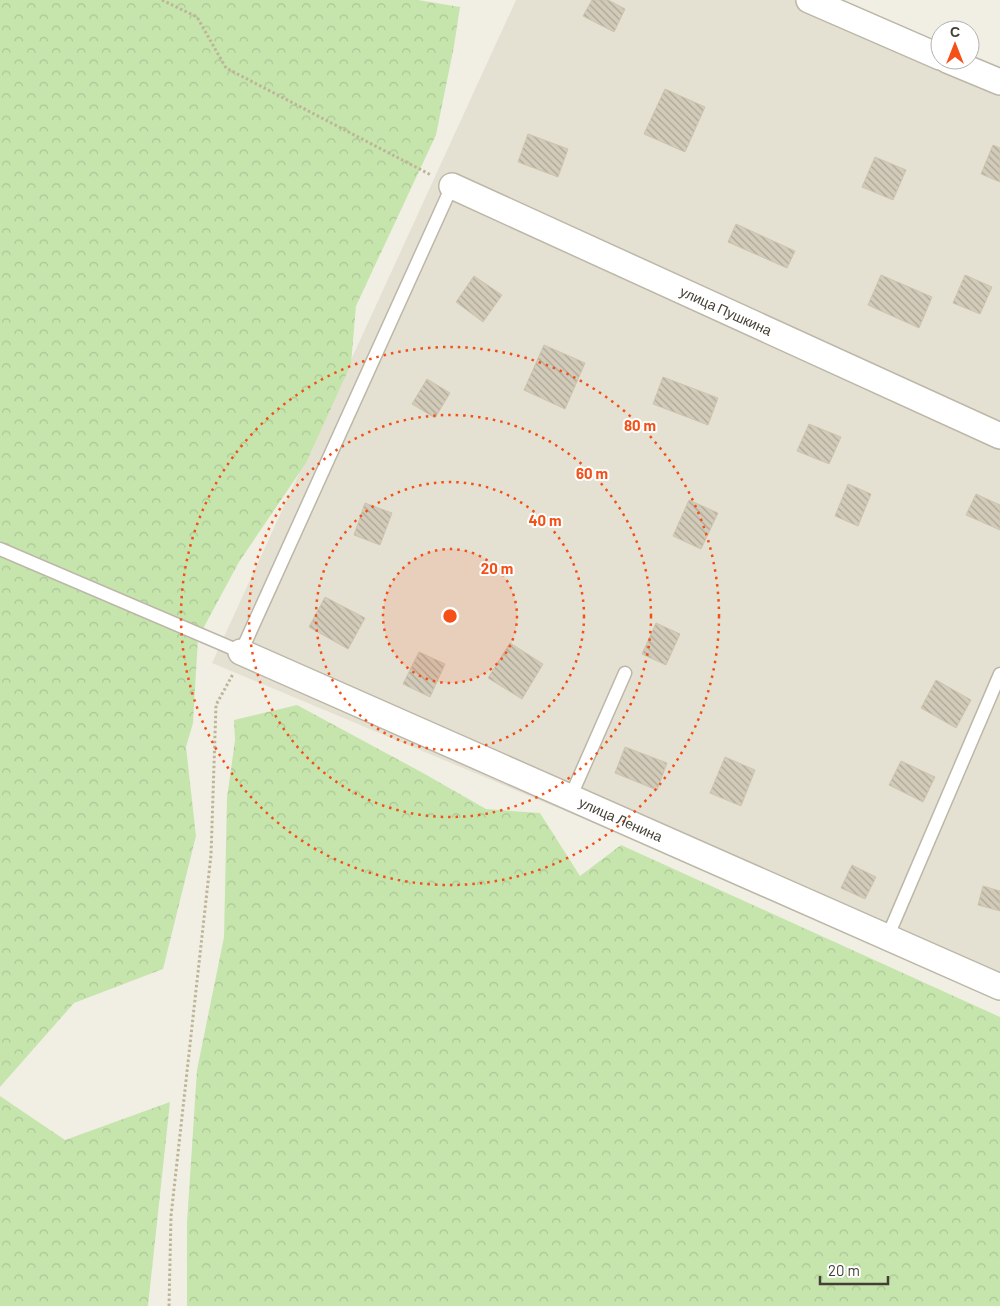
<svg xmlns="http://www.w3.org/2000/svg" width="1000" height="1306" viewBox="0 0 1000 1306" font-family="Barlow,sans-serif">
	<defs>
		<pattern id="forest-crowns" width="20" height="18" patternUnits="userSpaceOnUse" patternTransform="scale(1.25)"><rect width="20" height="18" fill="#c6e5ad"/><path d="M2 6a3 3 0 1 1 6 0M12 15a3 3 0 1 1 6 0" fill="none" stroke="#abc695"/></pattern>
		<pattern id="building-back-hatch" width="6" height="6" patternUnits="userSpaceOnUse" patternTransform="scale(1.25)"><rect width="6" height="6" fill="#d2cbb9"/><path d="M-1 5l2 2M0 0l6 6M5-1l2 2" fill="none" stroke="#aca697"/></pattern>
	</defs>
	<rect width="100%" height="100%" fill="#f1efe4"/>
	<path fill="#e5e1d2" d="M 516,0 L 837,0 L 940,60 L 1000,70 L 1000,993 L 212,663 Z"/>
	<g fill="url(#forest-crowns)">
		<path d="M 0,0 L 418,0 L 460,7 L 454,46 L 436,135 L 356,306 L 351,364 L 306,463 L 239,562 L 198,638 L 193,723 L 186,747 L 196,836 L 163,969 L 74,1003 L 0,1087 Z"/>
		<path d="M 297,705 L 423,773 L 486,809 L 540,813 L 580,876 L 621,845 L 1000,1017 L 1000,1306 L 187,1306 L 187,1223 L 197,1070 L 224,937 L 227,798 L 235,740 L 234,720 Z"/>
		<path d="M 0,1096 L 65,1140 L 170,1102 L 148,1306 L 0,1306 Z"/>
	</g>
	<g fill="url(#building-back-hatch)" stroke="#cdc4ad">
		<path d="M 592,0 L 608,0 L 625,9 L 614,32 L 583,16 Z"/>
		<path d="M 665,89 L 705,107 L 685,152 L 644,134 Z"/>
		<path d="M 528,134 L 568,149 L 558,177 L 518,162 Z"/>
		<path d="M 993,145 L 1000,148 L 1000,182 L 981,174 Z"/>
		<path d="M 875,157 L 906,170 L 893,200 L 862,187 Z"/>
		<path d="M 736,224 L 795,251 L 787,268 L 728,242 Z"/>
		<path d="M 881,275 L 932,297 L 919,328 L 868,305 Z"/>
		<path d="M 965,275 L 992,287 L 980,314 L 953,303 Z"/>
		<path d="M 474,276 L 502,295 L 483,322 L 456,302 Z"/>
		<path d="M 544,345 L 585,363 L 565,409 L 524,390 Z"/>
		<path d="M 663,377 L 718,398 L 708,425 L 653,404 Z"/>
		<path d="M 427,379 L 450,393 L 435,418 L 412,404 Z"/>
		<path d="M 809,424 L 841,437 L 829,464 L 797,451 Z"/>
		<path d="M 848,484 L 871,494 L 858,526 L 835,516 Z"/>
		<path d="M 976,494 L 1000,505 L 1000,530 L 966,515 Z"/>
		<path d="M 689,500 L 718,513 L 701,549 L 673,536 Z"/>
		<path d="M 365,503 L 392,513 L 380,545 L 354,535 Z"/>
		<path d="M 325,597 L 365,618 L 348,649 L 309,627 Z"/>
		<path d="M 656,623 L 680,634 L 666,665 L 642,654 Z"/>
		<path d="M 510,643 L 543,664 L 522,699 L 488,678 Z"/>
		<path d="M 419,652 L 445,664 L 430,697 L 403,684 Z"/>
		<path d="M 936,680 L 971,700 L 956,728 L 921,708 Z"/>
		<path d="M 625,747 L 667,763 L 657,790 L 615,773 Z"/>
		<path d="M 725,757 L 755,770 L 741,806 L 710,793 Z"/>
		<path d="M 901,761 L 935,777 L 923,802 L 889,785 Z"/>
		<path d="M 852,865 L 876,877 L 865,899 L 841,888 Z"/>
		<path d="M 983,886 L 1000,891 L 1000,911 L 978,905 Z"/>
	</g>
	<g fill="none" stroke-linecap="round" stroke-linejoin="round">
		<defs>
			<g id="service">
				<path d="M 0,549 L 241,652 L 452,186"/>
				<path d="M 570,798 L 625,673"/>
				<path d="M 887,938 L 1000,674"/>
			</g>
			<g id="minor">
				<path d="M 809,0 L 940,57"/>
				<path d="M 947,60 L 1000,82"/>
				<path id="s1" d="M 452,186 L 1000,436"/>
				<path id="s2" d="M 241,652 L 1000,987"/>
			</g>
		</defs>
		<use href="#service" stroke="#bcb7a7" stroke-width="15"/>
		<use href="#minor" stroke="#bcb7a7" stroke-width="28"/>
		<g stroke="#beb498" stroke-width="3" stroke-dasharray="2.5 2.5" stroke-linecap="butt">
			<path d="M 162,0 L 197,17 L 226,68 L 431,175"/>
			<path d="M 169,1306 L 171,1216 L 211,855 L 216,705 L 233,674"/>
		</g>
		<use href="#service" stroke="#fff" stroke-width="12"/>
		<use href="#minor" stroke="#fff" stroke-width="25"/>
	</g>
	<circle cx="450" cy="616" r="67" fill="#f45018" fill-opacity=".12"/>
	<g fill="none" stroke="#f45018" stroke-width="2.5" stroke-dasharray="2.5 5">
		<circle cx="450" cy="616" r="67"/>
		<circle cx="450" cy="616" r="134"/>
		<circle cx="450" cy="616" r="201"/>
		<circle cx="450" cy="616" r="269"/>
	</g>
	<g text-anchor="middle" stroke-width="4" stroke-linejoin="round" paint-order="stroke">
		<g font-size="14" fill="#433f34" stroke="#fff">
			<text dy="5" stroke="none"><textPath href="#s1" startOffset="301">улица Пушкина</textPath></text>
			<text dy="5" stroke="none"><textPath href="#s2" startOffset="415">улица Ленина</textPath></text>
		</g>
	</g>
	<circle cx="450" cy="616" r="8" fill="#f45018" stroke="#fff" stroke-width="2.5"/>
	<g font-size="15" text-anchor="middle" font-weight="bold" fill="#f45018" stroke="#fff" stroke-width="4" stroke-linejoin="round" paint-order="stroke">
		<text x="640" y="431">80 m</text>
		<text x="592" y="479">60 m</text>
		<text x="545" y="526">40 m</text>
		<text x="497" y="574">20 m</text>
	</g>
	<g transform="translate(955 45)"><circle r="24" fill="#ffffff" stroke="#b4b2ae"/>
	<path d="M0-4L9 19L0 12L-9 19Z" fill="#f45018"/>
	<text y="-8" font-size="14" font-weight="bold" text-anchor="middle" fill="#433f34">С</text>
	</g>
	<path d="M820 1276v8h68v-8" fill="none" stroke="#433f34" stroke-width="2.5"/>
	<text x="828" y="1276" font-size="15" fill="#433f34" stroke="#ffffff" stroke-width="4" paint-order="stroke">20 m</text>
</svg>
